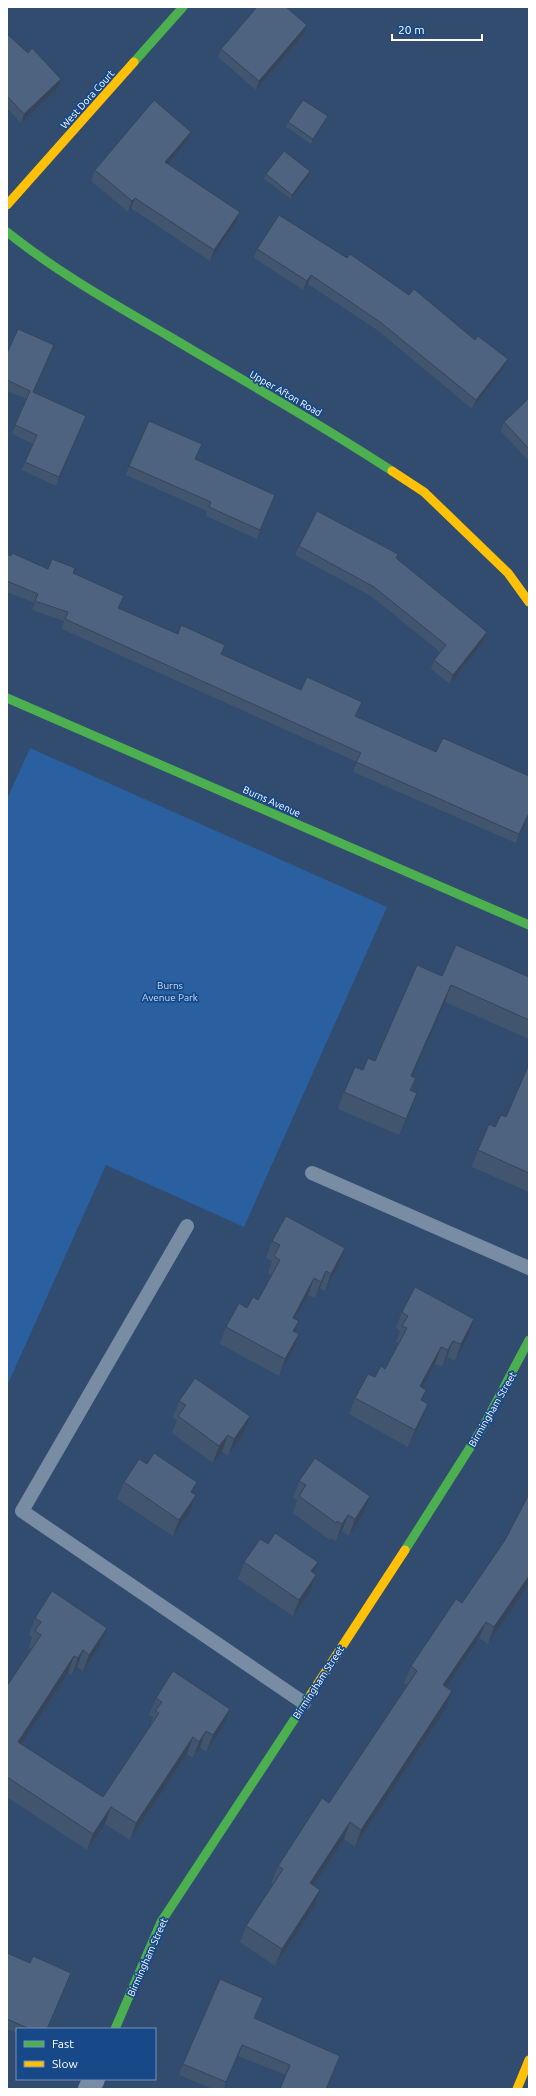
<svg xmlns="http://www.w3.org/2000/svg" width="536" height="2096" viewBox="0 0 536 2096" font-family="Ubuntu,sans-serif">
	<rect width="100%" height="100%" fill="#314c6f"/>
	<path fill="#2a5fa0" d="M 30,748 L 387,907 L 244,1227 L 106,1165 L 7,1386 L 7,799 Z"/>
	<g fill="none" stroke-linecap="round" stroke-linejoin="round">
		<g stroke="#788ca4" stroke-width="14">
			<path d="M 312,1173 L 529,1268"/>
			<path d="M 187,1226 L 22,1511 L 304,1703"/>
		</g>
		<path stroke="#788ca4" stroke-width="22" d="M 89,2089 L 94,2079"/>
		<g stroke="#4caf50" stroke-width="9">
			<path d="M 134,62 L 183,7"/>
			<path d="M 7,232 C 57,272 112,303 167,335 C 242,380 319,423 392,471"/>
			<path d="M 7,698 L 529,925"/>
			<path d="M 405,1550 L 483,1427 L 529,1340"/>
			<path d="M 115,2029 L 161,1922 L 311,1694"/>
		</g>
		<g stroke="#ffc107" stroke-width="9">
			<path d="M 7,205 L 134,62"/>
			<path d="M 392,471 L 424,492 L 508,573 L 529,602"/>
			<path d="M 311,1694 L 405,1550"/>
			<path d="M 517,2089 L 529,2060"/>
		</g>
	</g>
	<g fill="#42556e">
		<path d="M 7,34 L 58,88 L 21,123 L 7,108 Z"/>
		<path d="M 304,34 L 256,90 L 218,57 L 221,49 Z"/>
		<path d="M 328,116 L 326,121 L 311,144 L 286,127 L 288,122 Z"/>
		<path d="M 187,142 L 169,164 L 240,212 L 236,223 L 210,261 L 131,208 L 128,212 L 91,181 L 95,170 Z"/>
		<path d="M 310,171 L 309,176 L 291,199 L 264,179 L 266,174 Z"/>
		<path d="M 257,249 L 475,340 L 508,359 L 504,368 L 472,409 L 377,330 L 308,284 L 303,290 L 254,258 Z"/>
		<path d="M 7,353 L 51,354 L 34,392 L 83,424 L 56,486 L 22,470 L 33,444 L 12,434 L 27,399 L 7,391 Z"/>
		<path d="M 529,398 L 529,461 L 501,431 L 504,422 Z"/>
		<path d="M 202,444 L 195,460 L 272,504 L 257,539 L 206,516 L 207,511 L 126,475 L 129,466 Z"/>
		<path d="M 299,546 L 398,554 L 397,559 L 487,632 L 484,641 L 450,684 L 431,669 L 434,660 L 440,652 L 371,596 L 295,555 Z"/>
		<path d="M 7,554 L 48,569 L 73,573 L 119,608 L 301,690 L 358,711 L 356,717 L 529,815 L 516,843 L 353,772 L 357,762 L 62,629 L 64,621 L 32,610 L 35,603 L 7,592 Z"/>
		<path d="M 442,976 L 529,977 L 529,1039 L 445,1002 L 412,1077 L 416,1078 L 411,1091 L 411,1110 L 399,1135 L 338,1109 L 344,1092 L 363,1070 L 375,1061 Z"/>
		<path d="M 529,1064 L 529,1192 L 472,1167 L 478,1150 L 495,1127 L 506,1117 Z"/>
		<path d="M 272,1241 L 345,1248 L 339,1265 L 325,1291 L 320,1288 L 315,1298 L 308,1295 L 295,1319 L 295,1332 L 299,1334 L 293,1350 L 279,1376 L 220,1344 L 226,1327 L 247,1308 L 258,1300 L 271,1275 L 268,1273 L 272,1261 L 266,1258 Z"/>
		<path d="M 402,1312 L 468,1336 L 455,1361 L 447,1357 L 442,1367 L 435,1364 L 422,1388 L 426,1390 L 422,1401 L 428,1404 L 422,1421 L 408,1447 L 349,1414 L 355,1398 L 375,1377 L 385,1369 L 399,1344 L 396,1342 L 400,1331 L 396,1328 Z"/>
		<path d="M 179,1401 L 250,1416 L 244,1433 L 228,1456 L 222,1451 L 213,1463 L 172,1433 L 177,1420 L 173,1417 Z"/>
		<path d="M 299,1481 L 364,1513 L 349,1536 L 342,1531 L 336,1541 L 331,1538 L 330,1540 L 293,1513 L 297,1500 L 293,1498 Z"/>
		<path d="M 124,1482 L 193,1493 L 196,1495 L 190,1512 L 173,1536 L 117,1499 Z"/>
		<path d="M 244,1562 L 314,1573 L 316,1575 L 310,1592 L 293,1616 L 238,1579 Z"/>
		<path d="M 529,1583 L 488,1644 L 479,1638 L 447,1687 L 446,1708 L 355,1847 L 344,1839 L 313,1886 L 314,1907 L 275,1966 L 240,1942 L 246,1926 L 274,1884 L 271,1883 L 278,1866 L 329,1803 L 407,1685 L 404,1683 L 411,1666 L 462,1603 Z"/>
		<path d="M 35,1618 L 101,1644 L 83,1671 L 77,1667 L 72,1675 L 68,1673 L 21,1744 L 103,1797 L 150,1727 L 153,1717 L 149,1715 L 156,1698 L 224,1725 L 206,1752 L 200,1747 L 193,1758 L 187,1754 L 130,1840 L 105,1824 L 87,1850 L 7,1797 L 7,1686 L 31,1649 L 29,1648 L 32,1637 L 29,1635 Z"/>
		<path d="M 7,1953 L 30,1963 L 71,1973 L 68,1982 L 47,2029 L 17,2029 L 17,2033 L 7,2029 Z"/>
		<path d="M 263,1998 L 255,2018 L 336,2066 L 327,2089 L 280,2089 L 286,2075 L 238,2056 L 224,2089 L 213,2089 L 179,2075 L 183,2064 Z"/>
	</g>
	<g fill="#36455a">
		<path d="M 307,25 L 304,34 L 256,90 L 259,81 Z"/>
		<path d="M 61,79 L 58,88 L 21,123 L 24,114 Z"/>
		<path d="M 328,116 L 326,121 L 311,144 L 313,139 Z"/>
		<path d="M 191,132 L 187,142 L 161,173 L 165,162 Z"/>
		<path d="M 310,171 L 309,176 L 291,199 L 292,195 Z"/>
		<path d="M 135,198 L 131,208 L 128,212 L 132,201 Z"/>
		<path d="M 240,212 L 236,223 L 210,261 L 214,250 Z"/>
		<path d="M 311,275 L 308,284 L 303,290 L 307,281 Z"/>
		<path d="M 54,345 L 51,354 L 30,401 L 33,392 Z"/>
		<path d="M 508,359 L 504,368 L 472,409 L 476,400 Z"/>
		<path d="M 86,416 L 83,424 L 56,486 L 59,477 Z"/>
		<path d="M 275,495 L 272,504 L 257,539 L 260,530 Z"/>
		<path d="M 487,632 L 484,641 L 450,684 L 453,675 Z"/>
		<path d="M 529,813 L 529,815 L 516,843 L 519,834 Z"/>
		<path d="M 451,985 L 445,1002 L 405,1093 L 411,1076 Z"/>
		<path d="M 417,1093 L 411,1110 L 399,1135 L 406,1119 Z"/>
		<path d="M 345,1248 L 339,1265 L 325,1291 L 331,1274 Z"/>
		<path d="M 326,1271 L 320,1288 L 315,1298 L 321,1282 Z"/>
		<path d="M 314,1278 L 308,1295 L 286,1334 L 293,1318 Z"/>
		<path d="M 474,1319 L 468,1336 L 455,1361 L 461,1344 Z"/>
		<path d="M 299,1321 L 293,1338 L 293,1331 Z"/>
		<path d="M 299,1334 L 293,1350 L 279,1376 L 285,1359 Z"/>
		<path d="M 453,1341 L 447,1357 L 442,1367 L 448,1350 Z"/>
		<path d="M 441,1347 L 435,1364 L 414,1403 L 420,1386 Z"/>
		<path d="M 426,1390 L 420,1407 L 421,1400 Z"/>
		<path d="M 428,1404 L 422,1421 L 408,1447 L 415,1430 Z"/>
		<path d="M 250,1416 L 244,1433 L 228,1456 L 234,1439 Z"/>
		<path d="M 228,1435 L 222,1451 L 213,1463 L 219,1446 Z"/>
		<path d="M 197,1482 L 191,1499 L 191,1492 Z"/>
		<path d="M 196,1495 L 190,1512 L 173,1536 L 179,1520 Z"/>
		<path d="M 370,1496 L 364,1513 L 349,1536 L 355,1519 Z"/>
		<path d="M 348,1515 L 342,1531 L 336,1541 L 342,1524 Z"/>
		<path d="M 318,1562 L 312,1579 L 311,1571 Z"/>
		<path d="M 316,1575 L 310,1592 L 293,1616 L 299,1600 Z"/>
		<path d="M 529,1576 L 529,1583 L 488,1644 L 494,1627 Z"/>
		<path d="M 486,1622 L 479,1638 L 437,1702 L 443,1685 Z"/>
		<path d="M 107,1628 L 101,1644 L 83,1671 L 89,1655 Z"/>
		<path d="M 83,1650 L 77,1667 L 72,1675 L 78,1658 Z"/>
		<path d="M 74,1656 L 68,1673 L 12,1758 L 18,1742 Z"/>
		<path d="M 452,1691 L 446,1708 L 355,1847 L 361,1830 Z"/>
		<path d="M 230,1709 L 224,1725 L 206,1752 L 213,1735 Z"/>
		<path d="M 206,1731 L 200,1747 L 193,1758 L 199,1742 Z"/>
		<path d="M 193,1737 L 187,1754 L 130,1840 L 136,1823 Z"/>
		<path d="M 111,1807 L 105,1824 L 87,1850 L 93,1834 Z"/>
		<path d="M 350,1822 L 344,1839 L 304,1900 L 310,1883 Z"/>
		<path d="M 320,1890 L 314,1907 L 275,1966 L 282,1949 Z"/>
		<path d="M 71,1973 L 68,1982 L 47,2029 Z"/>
		<path d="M 242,2045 L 238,2056 L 224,2089 L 226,2082 Z"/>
		<path d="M 340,2056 L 327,2089 L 326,2089 Z"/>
	</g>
	<g fill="#4d6380" stroke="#36455a">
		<path d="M 257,7 L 286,7 L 307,25 L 259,81 L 221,49 Z"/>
		<path d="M 7,34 L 28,53 L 32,48 L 61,79 L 24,114 L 7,96 Z"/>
		<path d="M 154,100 L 191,132 L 165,162 L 240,212 L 214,250 L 135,198 L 132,201 L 95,170 Z"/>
		<path d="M 303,100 L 328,116 L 313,139 L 288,122 Z"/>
		<path d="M 284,151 L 310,171 L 292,195 L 266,174 Z"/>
		<path d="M 279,215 L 347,258 L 350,254 L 409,295 L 414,289 L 475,340 L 478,336 L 508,359 L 476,400 L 380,322 L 311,275 L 307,281 L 257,249 Z"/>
		<path d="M 18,329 L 54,345 L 33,392 L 86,416 L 59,477 L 25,462 L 37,435 L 15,425 L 30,391 L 7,380 L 7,353 Z"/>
		<path d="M 529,398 L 529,449 L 504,422 Z"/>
		<path d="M 149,421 L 202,444 L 195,459 L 275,495 L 260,530 L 209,507 L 211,502 L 129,466 Z"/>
		<path d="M 317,511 L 398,554 L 396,558 L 487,632 L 453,675 L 434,660 L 446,645 L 374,587 L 299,546 Z"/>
		<path d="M 12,553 L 48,569 L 52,559 L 75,568 L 73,573 L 124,596 L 118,608 L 178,634 L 181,625 L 225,645 L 221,654 L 301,690 L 307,677 L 362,702 L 355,716 L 436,752 L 443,738 L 529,776 L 529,813 L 519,834 L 356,762 L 361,753 L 65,619 L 68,612 L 35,601 L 38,594 L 7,581 L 7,554 L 11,556 Z"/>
		<path d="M 456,945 L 529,977 L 529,1020 L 451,985 L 411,1076 L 416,1078 L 410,1090 L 417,1093 L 406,1119 L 344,1092 L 355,1067 L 363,1070 L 368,1058 L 375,1061 L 417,965 L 442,976 Z"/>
		<path d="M 529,1064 L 529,1173 L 478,1150 L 489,1124 L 495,1127 L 501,1115 L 506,1117 Z"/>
		<path d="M 286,1216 L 345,1248 L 331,1274 L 326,1271 L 321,1282 L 314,1278 L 293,1318 L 299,1321 L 293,1331 L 299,1334 L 285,1359 L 226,1327 L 239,1303 L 247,1308 L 253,1297 L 258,1300 L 280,1260 L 274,1256 L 280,1245 L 272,1241 Z"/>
		<path d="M 415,1287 L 474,1319 L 461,1344 L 453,1341 L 448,1350 L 441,1347 L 420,1386 L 426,1390 L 421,1400 L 428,1404 L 415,1430 L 355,1398 L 368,1374 L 375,1377 L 381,1366 L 385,1369 L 407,1328 L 402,1326 L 408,1316 L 402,1312 Z"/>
		<path d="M 195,1378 L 250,1416 L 234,1439 L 228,1435 L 219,1446 L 178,1416 L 186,1405 L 179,1401 Z"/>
		<path d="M 154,1453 L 197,1482 L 191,1492 L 196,1495 L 179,1520 L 124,1482 L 139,1459 L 147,1464 Z"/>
		<path d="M 315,1458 L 370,1496 L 355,1519 L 348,1515 L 342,1524 L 337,1521 L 336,1523 L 299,1496 L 306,1485 L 299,1481 Z"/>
		<path d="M 529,1494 L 529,1576 L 494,1627 L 486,1622 L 443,1685 L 452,1691 L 361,1830 L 350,1822 L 310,1883 L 320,1890 L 282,1949 L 246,1926 L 283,1869 L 278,1866 L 322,1798 L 329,1803 L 417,1671 L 411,1666 L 456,1599 L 462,1603 L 505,1540 Z"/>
		<path d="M 275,1533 L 318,1562 L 311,1571 L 316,1575 L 299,1600 L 244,1562 L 260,1539 L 268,1544 Z"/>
		<path d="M 52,1591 L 107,1628 L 89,1655 L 83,1650 L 78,1658 L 74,1656 L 18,1742 L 103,1797 L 159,1713 L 155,1711 L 162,1702 L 156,1698 L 173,1671 L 230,1709 L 213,1735 L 206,1731 L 199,1742 L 193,1737 L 136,1823 L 111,1807 L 93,1834 L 7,1777 L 7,1686 L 41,1635 L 35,1631 L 41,1622 L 35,1618 Z"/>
		<path d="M 7,1953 L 30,1963 L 33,1956 L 71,1973 L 47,2029 L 30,2029 L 7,2019 Z"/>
		<path d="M 220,1979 L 263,1998 L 254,2018 L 340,2056 L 326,2089 L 280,2089 L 290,2065 L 242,2045 L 226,2082 L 183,2064 Z"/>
	</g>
	<g text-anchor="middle" stroke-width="3.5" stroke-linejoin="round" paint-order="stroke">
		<g font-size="10" fill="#fff" stroke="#174989">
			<text transform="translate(87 99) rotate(-48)" y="4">West Dora Court</text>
			<text transform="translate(286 393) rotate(30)" y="4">Upper Afton Road</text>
			<text transform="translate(272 801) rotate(24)" y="4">Burns Avenue</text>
			<text transform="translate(492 1409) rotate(-60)" y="4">Birmingham Street</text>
			<text transform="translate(318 1682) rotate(-57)" y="4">Birmingham Street</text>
			<text transform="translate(147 1957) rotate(-66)" y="4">Birmingham Street</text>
		</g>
		<g font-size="10" fill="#c4ddfa" stroke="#174989">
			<text x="170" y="989">Burns<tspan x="170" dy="12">Avenue Park</tspan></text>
		</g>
	</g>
	<rect width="536" height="2096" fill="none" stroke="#ffffff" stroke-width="16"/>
	<rect x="16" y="2028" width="140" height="52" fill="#174989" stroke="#7492b8"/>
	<rect x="24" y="2041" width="20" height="6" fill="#4caf50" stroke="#7492b8"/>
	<text x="52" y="2048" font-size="12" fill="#ffffff">Fast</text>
	<rect x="24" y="2061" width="20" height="6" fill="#ffc107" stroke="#7492b8"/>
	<text x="52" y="2068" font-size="12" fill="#ffffff">Slow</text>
	<path d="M392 34v6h90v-6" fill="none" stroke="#ffffff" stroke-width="2"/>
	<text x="398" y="34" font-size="12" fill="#ffffff" stroke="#174989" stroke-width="3" paint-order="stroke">20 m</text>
</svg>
